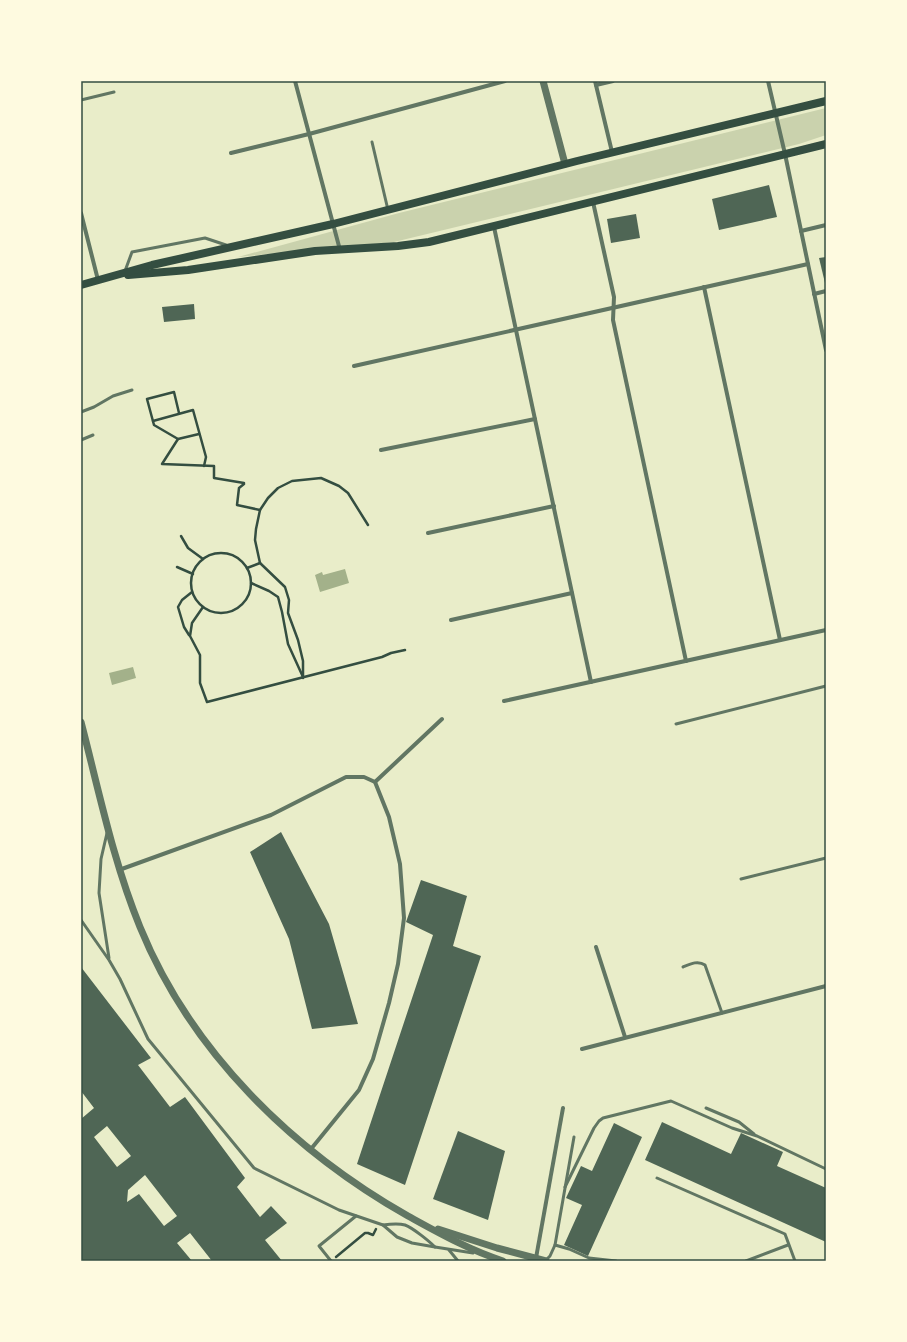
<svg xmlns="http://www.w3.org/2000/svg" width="907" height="1342" viewBox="0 0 907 1342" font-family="Manrope,sans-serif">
	<rect width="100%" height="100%" fill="#e9edc9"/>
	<path fill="#cad2ad" d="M 826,108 L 826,135 L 799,144 L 394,242 L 238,257 L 399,213 Z"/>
	<g fill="#a3b18a">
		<path d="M 345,569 L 349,583 L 320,592 L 315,575 L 322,572 L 323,575 Z"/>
		<path d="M 133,667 L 136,678 L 112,685 L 109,673 Z"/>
	</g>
	<g fill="#4f6655" fill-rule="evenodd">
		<path d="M 769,185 L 777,217 L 719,230 L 712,199 Z"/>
		<path d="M 636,214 L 640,238 L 611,243 L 607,219 Z"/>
		<path d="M 826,257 L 826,283 L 825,283 L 819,258 Z"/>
		<path d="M 194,304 L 195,319 L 164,322 L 162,307 Z"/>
		<path d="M 281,832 L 329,924 L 358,1024 L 312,1029 L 289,939 L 250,852 Z"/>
		<path d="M 421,880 L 467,896 L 453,946 L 481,956 L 405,1185 L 357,1164 L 433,935 L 406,922 Z"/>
		<path d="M 81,967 L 151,1058 L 138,1065 L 170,1107 L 185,1097 L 245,1178 L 237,1187 L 260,1217 L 271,1206 L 287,1223 L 265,1240 L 282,1261 L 212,1261 L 190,1233 L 177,1243 L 192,1261 L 81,1261 L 81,1119 L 94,1108 L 81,1091 ZM 107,1126 L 131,1156 L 117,1167 L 94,1137 ZM 145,1175 L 177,1216 L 164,1226 L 139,1194 L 127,1202 L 128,1190 Z"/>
		<path d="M 662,1122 L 731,1154 L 741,1133 L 783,1152 L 777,1166 L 826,1188 L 826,1242 L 645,1160 Z"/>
		<path d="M 614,1123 L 642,1137 L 588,1256 L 564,1245 L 582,1205 L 566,1198 L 581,1166 L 592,1171 Z"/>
		<path d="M 458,1131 L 505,1151 L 488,1220 L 433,1199 Z"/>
	</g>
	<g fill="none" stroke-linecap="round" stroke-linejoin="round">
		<g stroke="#344e41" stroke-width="2.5">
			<path d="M 179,413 L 174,392 L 147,399 L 154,425 L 178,439 L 162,464 L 214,466 L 214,478 L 244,483"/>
			<path d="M 153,421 L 193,410 L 206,457 L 204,466"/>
			<path d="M 178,439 L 199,434"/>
			<path d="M 244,484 L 239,488 L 237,505 L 260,510"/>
			<path d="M 181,536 L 188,548 L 203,559"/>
			<circle cx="221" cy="583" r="30"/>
			<path d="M 177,567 L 193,574"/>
			<path d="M 247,568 L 260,563"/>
			<path d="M 251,583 L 269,591 L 278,597 L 282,612 L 288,644 L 303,677"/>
			<path d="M 203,607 L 192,623 L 190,636 L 200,655 L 200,683 L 207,702 L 382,657 L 391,653 L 405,650"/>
			<path d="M 189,635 L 184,627 L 178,607 L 182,600 L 192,592"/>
			<path d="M 303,678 L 303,661 L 298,640 L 288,613 L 289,600 L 285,587 L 260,563 L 255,540 L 256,529 L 260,510 L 268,498 L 278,488 L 292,481 L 321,478 L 339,486 L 348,493 L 368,525"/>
			<path d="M 336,1257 L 365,1233 L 368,1233 L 373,1235 L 376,1229"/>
		</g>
		<g stroke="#617663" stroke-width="3">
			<path d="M 81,100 L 114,92"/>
			<path d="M 372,142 L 388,210"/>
			<path d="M 125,271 L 132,252 L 205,238 L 226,245"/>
			<path d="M 81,412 L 94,407 L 113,396 L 132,390"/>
			<path d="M 81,440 L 93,435"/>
			<path d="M 676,724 L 826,686"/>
			<path d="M 107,833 L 101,859 L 99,893 L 109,958"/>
			<path d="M 741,879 L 826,858"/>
			<path d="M 81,920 L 109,960 L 120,979 L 148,1039 L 254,1168 L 339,1210 L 383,1225 L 397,1237 L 412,1243 L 435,1247 L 473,1253"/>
			<path d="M 683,967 C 690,964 698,960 705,965 L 722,1013"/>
			<path d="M 706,1108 L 739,1122 L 754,1134"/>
			<path d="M 657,1178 L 785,1234 L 795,1261"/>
			<path d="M 565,1187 L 594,1128 L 599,1121 L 603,1118 L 671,1101 L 732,1128 L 757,1136 L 826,1169"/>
			<path d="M 383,1225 C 390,1224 398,1223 405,1225 C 413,1228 429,1241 435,1247"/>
			<path d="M 555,1245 L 569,1249 L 589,1258 L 616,1261"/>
			<path d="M 449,1250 L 458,1261"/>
			<path d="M 331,1261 L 319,1246 L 356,1216"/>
			<path d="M 545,1261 L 550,1256 L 555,1245 L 574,1137"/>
			<path d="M 746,1261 L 788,1245"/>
		</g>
		<g stroke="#617663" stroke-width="4">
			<path d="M 295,81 L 340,250"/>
			<path d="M 595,81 L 612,152"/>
			<path d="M 768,81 L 785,154 L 826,350"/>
			<path d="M 596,85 L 613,81"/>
			<path d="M 231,153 L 309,134 L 505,81"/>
			<path d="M 593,202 L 614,297 L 613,320 L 686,661"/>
			<path d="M 81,213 L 98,280"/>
			<path d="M 494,227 L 591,682"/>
			<path d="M 801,231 L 826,225"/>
			<path d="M 704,287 L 780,640"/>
			<path d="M 814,294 L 826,291"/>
			<path d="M 354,366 L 808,264"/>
			<path d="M 381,450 L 535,419"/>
			<path d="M 428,533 L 554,506"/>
			<path d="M 451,620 L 572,593"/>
			<path d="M 504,701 L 826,630"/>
			<path d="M 375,782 L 442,719"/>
			<path d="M 119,870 L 271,815 L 346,777 L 364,777 L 375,782 L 389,817 L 400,864 L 404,918 L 398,964 L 389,1003 L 373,1059 L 359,1090 L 311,1149"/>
			<path d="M 596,947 L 625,1037"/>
			<path d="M 582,1049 L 826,986"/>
			<path d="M 536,1258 L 563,1108"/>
		</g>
		<g stroke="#617663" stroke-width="7">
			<path d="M 543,81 L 565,164"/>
			<path d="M 81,722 C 99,791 113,861 140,927 C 191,1052 292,1150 408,1216 C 439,1233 469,1250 503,1261"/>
			<path d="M 438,1229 L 497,1248 L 546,1261"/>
		</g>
		<g stroke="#344e41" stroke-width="8">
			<path d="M 128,275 L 188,270 L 315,251 L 398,246 L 429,242 L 826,144"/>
			<path d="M 81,285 L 152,265 L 333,224 L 577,161 L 826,101"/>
		</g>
	</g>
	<rect width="907" height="1342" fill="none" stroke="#fefae0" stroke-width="164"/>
	<rect x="82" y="82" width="743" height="1178" fill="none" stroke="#344e41" stroke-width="1.5"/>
</svg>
